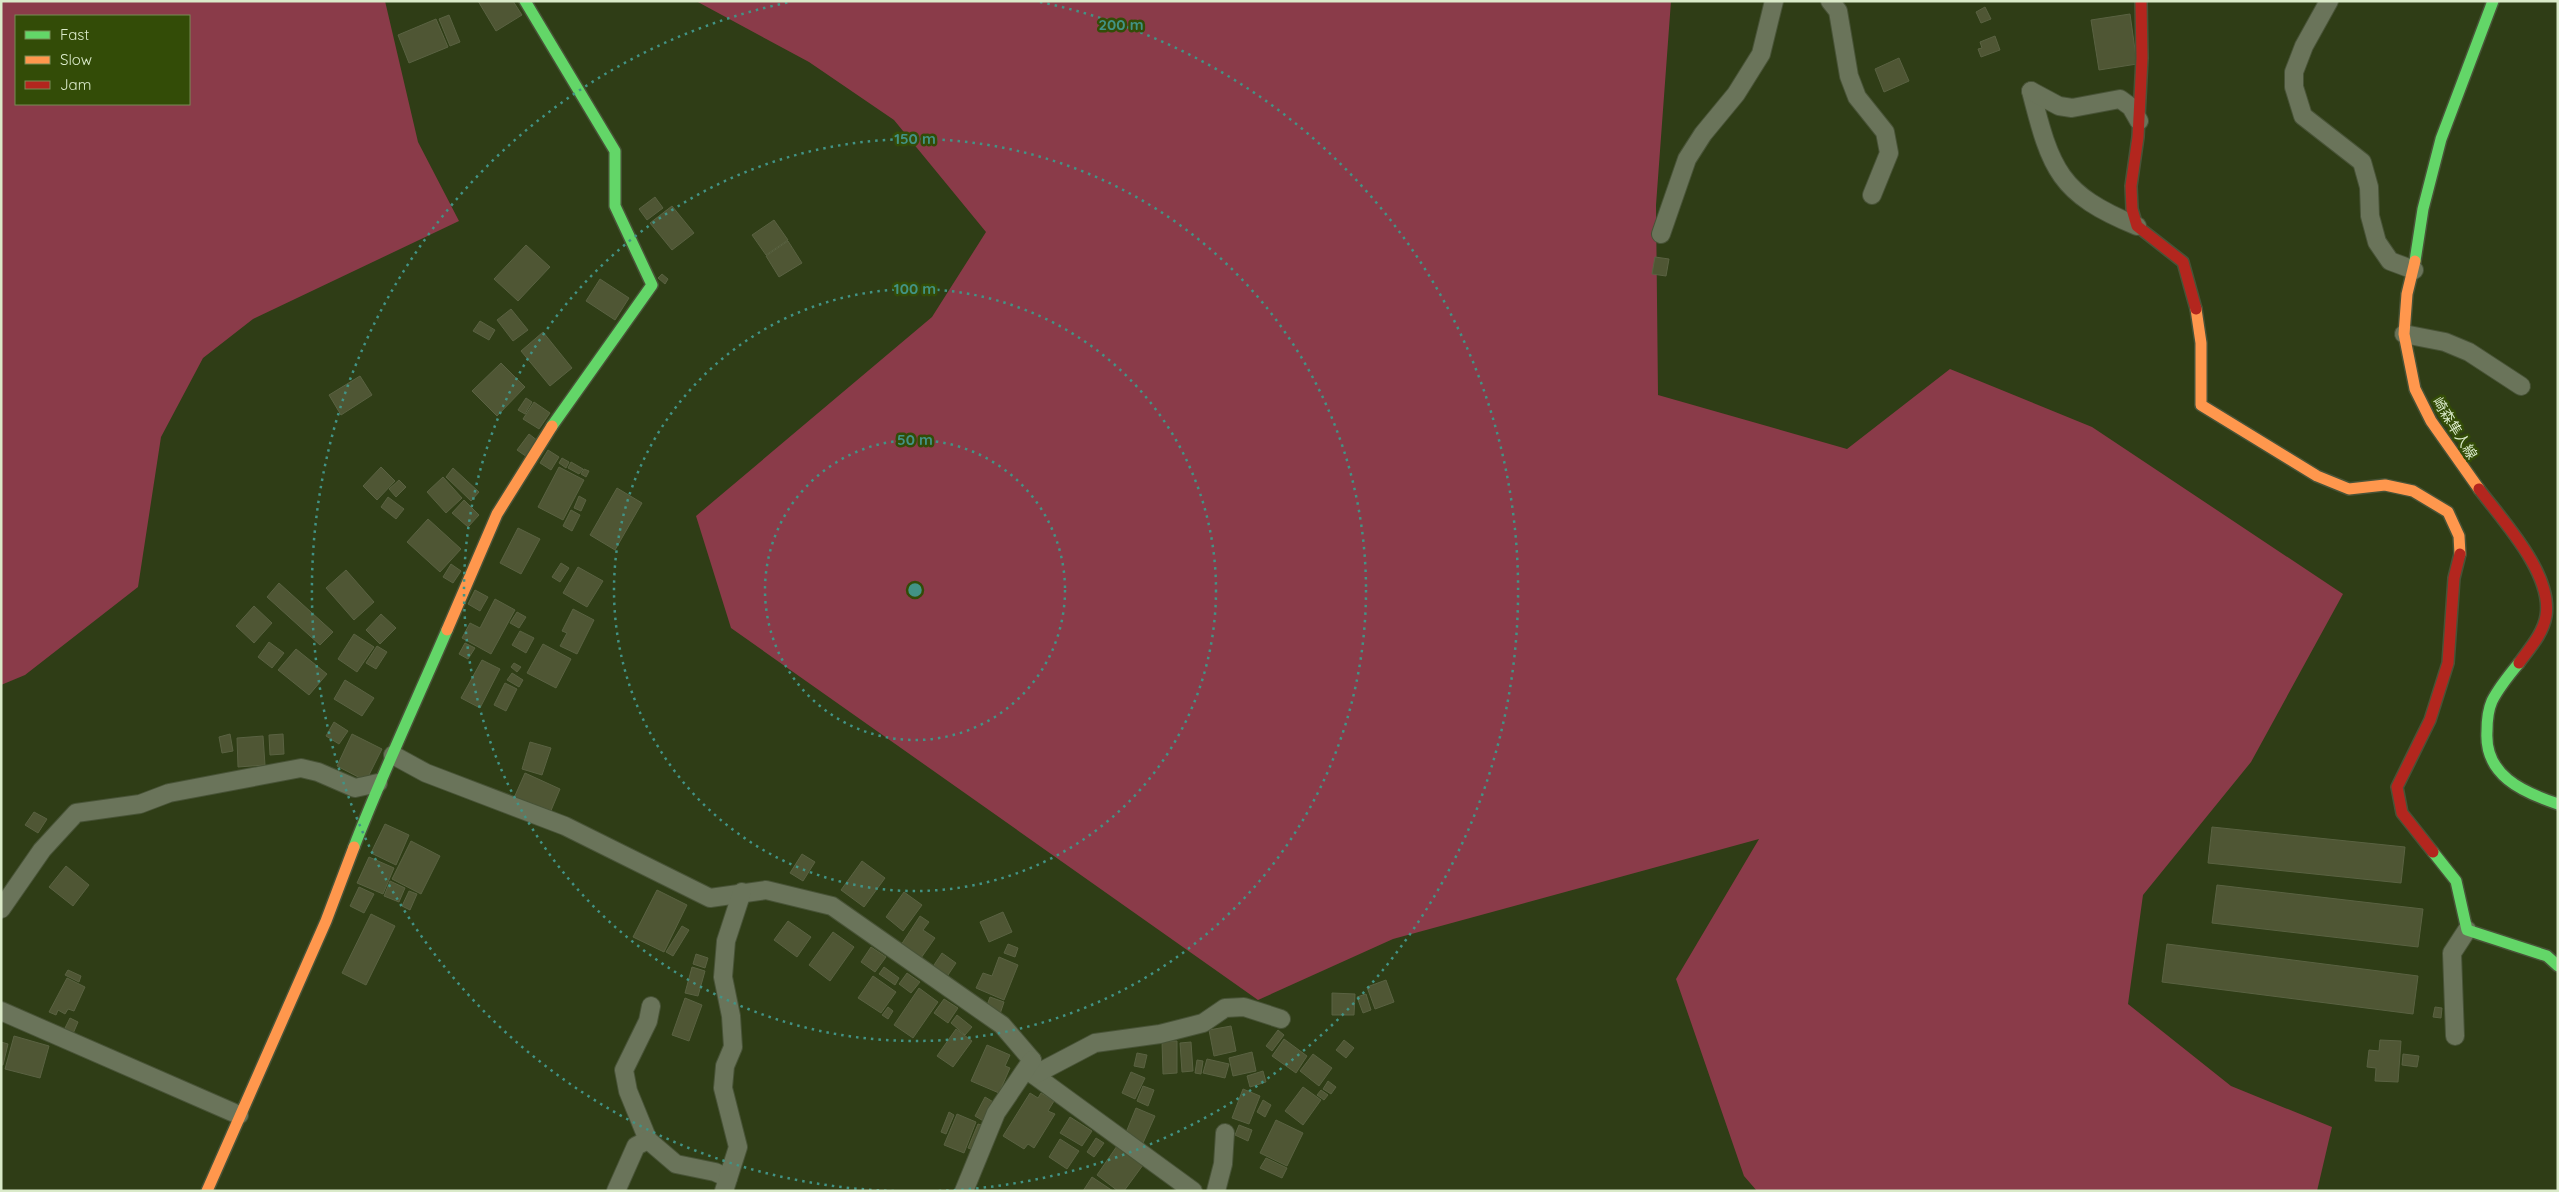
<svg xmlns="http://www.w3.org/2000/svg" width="2559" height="1192" viewBox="0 0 2559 1192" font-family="Quicksand,'Noto Sans JP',sans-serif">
	<rect width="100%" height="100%" fill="#2f3d16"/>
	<g fill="#8a3b49" fill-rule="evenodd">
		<path d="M 1,1 L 385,1 L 418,142 L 459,221 L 253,319 L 203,358 L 161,437 L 138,587 L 25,675 L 1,685 ZM 16,16 L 189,16 L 189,104 L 16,104 Z"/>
		<path d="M 696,1 L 1671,1 L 1656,205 L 1658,395 L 1847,449 L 1950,369 L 2092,427 L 2343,594 L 2251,762 L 2143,895 L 2128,1004 L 2231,1086 L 2332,1127 L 2317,1191 L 1757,1191 L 1744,1176 L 1676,979 L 1759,839 L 1393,939 L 1258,1000 L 731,628 L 696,516 L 932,317 L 986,232 L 894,120 L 809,62 Z"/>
	</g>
	<g fill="#4f5634" stroke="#5a6242">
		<path d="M 478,1 L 513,1 L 522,15 L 496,31 Z"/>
		<path d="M 1985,7 L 1991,19 L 1981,23 L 1976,12 Z"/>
		<path d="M 2130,14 L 2137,64 L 2099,70 L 2091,20 Z"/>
		<path d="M 449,15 L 460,42 L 450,46 L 439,19 Z"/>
		<path d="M 436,19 L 448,47 L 409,63 L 398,35 Z"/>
		<path d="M 1995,36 L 2000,50 L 1981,57 L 1978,49 L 1982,48 L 1980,42 Z"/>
		<path d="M 1899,58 L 1909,81 L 1884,92 L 1875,69 Z"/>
		<path d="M 655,197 L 663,208 L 647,220 L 639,209 Z"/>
		<path d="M 672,206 L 694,233 L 672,250 L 650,223 Z"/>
		<path d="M 774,220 L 788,240 L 766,255 L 752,235 Z"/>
		<path d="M 788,241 L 802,263 L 779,277 L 766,256 Z"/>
		<path d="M 526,245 L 550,267 L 518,301 L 494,279 Z"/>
		<path d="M 1655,257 L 1669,259 L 1666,276 L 1652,274 Z"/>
		<path d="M 662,274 L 668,279 L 665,284 L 658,278 Z"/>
		<path d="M 600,279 L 629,298 L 615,320 L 586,301 Z"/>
		<path d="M 511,309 L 528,330 L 513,341 L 497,320 Z"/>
		<path d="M 480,321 L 495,330 L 489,340 L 473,331 Z"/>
		<path d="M 543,332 L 572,368 L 550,386 L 521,351 Z"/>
		<path d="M 501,363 L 525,387 L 497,416 L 472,391 Z"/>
		<path d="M 360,376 L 372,395 L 341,415 L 329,395 Z"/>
		<path d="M 526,398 L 532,402 L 525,414 L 518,410 Z"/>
		<path d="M 534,402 L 550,413 L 539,429 L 523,419 Z"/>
		<path d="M 529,434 L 538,441 L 527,457 L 517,450 Z"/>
		<path d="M 548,450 L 559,457 L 551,470 L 540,463 Z"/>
		<path d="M 562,458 L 569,462 L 566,468 L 559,463 Z"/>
		<path d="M 571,462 L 583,469 L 579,474 L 568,468 Z"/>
		<path d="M 381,467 L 395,481 L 377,500 L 363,486 Z"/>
		<path d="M 559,467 L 584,480 L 563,520 L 538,507 Z"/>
		<path d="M 453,468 L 479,492 L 471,501 L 446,477 Z"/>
		<path d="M 584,469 L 589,471 L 586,477 L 581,474 Z"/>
		<path d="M 443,477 L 462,498 L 446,513 L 427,492 Z"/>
		<path d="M 399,480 L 406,487 L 396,497 L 389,489 Z"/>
		<path d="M 617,488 L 642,503 L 615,550 L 590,535 Z"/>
		<path d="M 579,496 L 586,500 L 581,511 L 574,508 Z"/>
		<path d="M 388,497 L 404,509 L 396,519 L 381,507 Z"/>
		<path d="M 464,500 L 479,515 L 468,527 L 452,513 Z"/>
		<path d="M 571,510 L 580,515 L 572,531 L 563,526 Z"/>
		<path d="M 428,519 L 461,549 L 440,572 L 407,542 Z"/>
		<path d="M 518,528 L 540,539 L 521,574 L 500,563 Z"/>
		<path d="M 561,563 L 569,568 L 560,582 L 552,577 Z"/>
		<path d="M 451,564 L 461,571 L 453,583 L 443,577 Z"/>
		<path d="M 578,567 L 603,581 L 587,607 L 563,593 Z"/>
		<path d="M 346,570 L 374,602 L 354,620 L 326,588 Z"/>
		<path d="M 279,583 L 333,632 L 320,645 L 267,597 Z"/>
		<path d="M 475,590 L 488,597 L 480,611 L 468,604 Z"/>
		<path d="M 495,599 L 515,610 L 491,654 L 462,638 L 470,623 L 480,628 Z"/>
		<path d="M 254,606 L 272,623 L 254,643 L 236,626 Z"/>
		<path d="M 573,609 L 594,620 L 577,654 L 560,646 L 567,633 L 562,631 Z"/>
		<path d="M 517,612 L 526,617 L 519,628 L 510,623 Z"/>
		<path d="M 381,614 L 396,628 L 380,644 L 366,630 Z"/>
		<path d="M 520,631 L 534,638 L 526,653 L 512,645 Z"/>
		<path d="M 354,634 L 374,647 L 357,672 L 338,659 Z"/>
		<path d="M 269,642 L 284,653 L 272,668 L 258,657 Z"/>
		<path d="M 465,643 L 475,648 L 468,659 L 459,654 Z"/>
		<path d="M 543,644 L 571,659 L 556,688 L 527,673 Z"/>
		<path d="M 377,646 L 387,652 L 376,669 L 366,663 Z"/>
		<path d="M 296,649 L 327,674 L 309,695 L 278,670 Z"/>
		<path d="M 482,660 L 500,669 L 480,708 L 461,698 Z"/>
		<path d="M 514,663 L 521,667 L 517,672 L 511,667 Z"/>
		<path d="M 512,673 L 523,680 L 519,687 L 507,680 Z"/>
		<path d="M 345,680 L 374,698 L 362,716 L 334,699 Z"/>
		<path d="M 505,683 L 517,689 L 506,711 L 494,705 Z"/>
		<path d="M 334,722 L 348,731 L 339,744 L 326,736 Z"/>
		<path d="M 230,734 L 233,751 L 222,753 L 219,737 Z"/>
		<path d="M 283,734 L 284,754 L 270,755 L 269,735 Z"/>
		<path d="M 352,734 L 382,749 L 366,781 L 337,766 Z"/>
		<path d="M 263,736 L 265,765 L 238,767 L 237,738 Z"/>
		<path d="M 530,742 L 551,748 L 542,775 L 522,769 Z"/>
		<path d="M 525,773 L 560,789 L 550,813 L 514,798 Z"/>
		<path d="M 34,812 L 47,819 L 38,833 L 25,825 Z"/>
		<path d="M 385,824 L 409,835 L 396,865 L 371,853 Z"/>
		<path d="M 2212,827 L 2405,847 L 2401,883 L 2208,863 Z"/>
		<path d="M 411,841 L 440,856 L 421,894 L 392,879 Z"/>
		<path d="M 802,854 L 815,862 L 803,881 L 790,873 Z"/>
		<path d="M 369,857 L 394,868 L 383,894 L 357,883 Z"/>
		<path d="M 862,861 L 885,878 L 864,907 L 841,890 Z"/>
		<path d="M 66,866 L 89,885 L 73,906 L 49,887 Z"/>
		<path d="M 390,881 L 405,888 L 399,902 L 384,896 Z"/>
		<path d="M 2217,885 L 2423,909 L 2418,947 L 2212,923 Z"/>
		<path d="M 359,887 L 374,894 L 364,913 L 350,906 Z"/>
		<path d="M 657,890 L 687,905 L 664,952 L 633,937 Z"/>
		<path d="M 409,891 L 417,894 L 410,910 L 402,906 Z"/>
		<path d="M 904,892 L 922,905 L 903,931 L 886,917 Z"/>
		<path d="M 1003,912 L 1012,932 L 989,942 L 980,922 Z"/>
		<path d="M 371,914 L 395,926 L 366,985 L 342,973 Z"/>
		<path d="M 920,916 L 929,922 L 923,930 L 935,938 L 921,958 L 901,945 Z"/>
		<path d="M 788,921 L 811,937 L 797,957 L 774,940 Z"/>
		<path d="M 682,926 L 689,930 L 673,956 L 666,952 Z"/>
		<path d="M 833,932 L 854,947 L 830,981 L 809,965 Z"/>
		<path d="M 1008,944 L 1018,948 L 1015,957 L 1004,953 Z"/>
		<path d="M 2167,944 L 2418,976 L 2413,1014 L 2162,982 Z"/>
		<path d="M 871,947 L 886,957 L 875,972 L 861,962 Z"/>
		<path d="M 942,953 L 956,963 L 946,978 L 932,968 Z"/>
		<path d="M 696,954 L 708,958 L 705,968 L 693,964 Z"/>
		<path d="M 999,957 L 1018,965 L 1004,1000 L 976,988 L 983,973 L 992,976 Z"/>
		<path d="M 692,967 L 705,971 L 698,996 L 685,993 Z"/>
		<path d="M 884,967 L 899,978 L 895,985 L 879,974 Z"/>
		<path d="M 68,970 L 81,976 L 79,982 L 65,975 Z"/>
		<path d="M 907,973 L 920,982 L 911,993 L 899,984 Z"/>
		<path d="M 873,976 L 896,992 L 881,1013 L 858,998 Z"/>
		<path d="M 67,978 L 85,987 L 74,1011 L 68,1009 L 65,1014 L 58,1010 L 56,1015 L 49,1012 Z"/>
		<path d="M 1386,980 L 1394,1002 L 1375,1009 L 1367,987 Z"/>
		<path d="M 919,988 L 938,1002 L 913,1038 L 894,1025 Z"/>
		<path d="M 1332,993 L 1355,994 L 1354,1015 L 1332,1015 Z"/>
		<path d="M 1366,994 L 1371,1010 L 1363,1013 L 1357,997 Z"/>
		<path d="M 990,997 L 1004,1002 L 1000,1014 L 986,1008 Z"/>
		<path d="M 685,998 L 702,1005 L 689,1041 L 672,1035 Z"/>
		<path d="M 944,999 L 958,1008 L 948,1023 L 934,1013 Z"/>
		<path d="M 888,1007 L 893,1011 L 888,1019 L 882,1015 Z"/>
		<path d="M 2435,1007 L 2442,1008 L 2441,1018 L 2433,1017 Z"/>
		<path d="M 957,1015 L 972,1027 L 965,1035 L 951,1023 Z"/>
		<path d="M 70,1018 L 78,1022 L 72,1036 L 63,1032 Z"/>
		<path d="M 1231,1026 L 1236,1051 L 1214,1056 L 1209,1030 Z"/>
		<path d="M 956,1029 L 972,1041 L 953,1067 L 937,1056 Z"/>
		<path d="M 1278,1030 L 1284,1035 L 1272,1051 L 1266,1046 Z"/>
		<path d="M 14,1036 L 49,1046 L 40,1078 L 5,1069 Z"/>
		<path d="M 1284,1039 L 1307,1056 L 1296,1073 L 1272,1056 Z"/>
		<path d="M 1344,1040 L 1354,1048 L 1346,1058 L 1336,1050 Z"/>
		<path d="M 2380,1040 L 2401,1041 L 2398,1082 L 2375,1081 L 2376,1068 L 2367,1067 L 2369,1050 L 2379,1051 Z"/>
		<path d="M 1162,1041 L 1177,1041 L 1177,1073 L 1163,1074 Z"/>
		<path d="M 1,1042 L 8,1044 L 3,1065 L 1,1065 Z"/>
		<path d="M 1191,1042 L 1193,1071 L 1182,1072 L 1180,1043 Z"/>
		<path d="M 987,1045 L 1010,1055 L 1005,1066 L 1010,1068 L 999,1093 L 971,1081 Z"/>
		<path d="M 1252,1052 L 1256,1071 L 1233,1076 L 1229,1058 Z"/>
		<path d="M 1137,1053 L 1147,1055 L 1144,1068 L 1134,1066 Z"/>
		<path d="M 1313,1054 L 1332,1068 L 1319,1086 L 1300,1071 Z"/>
		<path d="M 2403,1054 L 2419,1056 L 2417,1067 L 2402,1065 Z"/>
		<path d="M 1207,1059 L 1229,1064 L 1225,1078 L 1203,1073 Z"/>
		<path d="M 1197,1060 L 1203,1061 L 1201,1074 L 1195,1073 Z"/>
		<path d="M 1263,1071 L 1266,1082 L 1250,1087 L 1247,1076 Z"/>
		<path d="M 1131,1072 L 1145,1078 L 1135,1099 L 1122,1093 Z"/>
		<path d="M 1328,1081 L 1336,1087 L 1331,1094 L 1323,1089 Z"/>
		<path d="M 1143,1086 L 1154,1090 L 1148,1106 L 1137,1101 Z"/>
		<path d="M 1303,1087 L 1321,1100 L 1303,1125 L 1285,1111 Z"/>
		<path d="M 1243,1089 L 1260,1096 L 1249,1124 L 1232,1118 Z"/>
		<path d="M 1321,1090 L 1328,1095 L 1324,1100 L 1317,1095 Z"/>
		<path d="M 1030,1093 L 1038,1098 L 1041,1093 L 1054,1101 L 1048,1111 L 1055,1114 L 1034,1148 L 1028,1144 L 1024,1149 L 1003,1136 Z"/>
		<path d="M 985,1097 L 995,1103 L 985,1122 L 975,1116 Z"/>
		<path d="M 1263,1100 L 1271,1105 L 1265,1117 L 1257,1112 Z"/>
		<path d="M 1136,1108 L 1155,1116 L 1143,1143 L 1125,1135 Z"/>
		<path d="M 949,1112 L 954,1115 L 946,1134 L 941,1132 Z"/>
		<path d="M 957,1114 L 976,1122 L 964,1153 L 944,1145 Z"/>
		<path d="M 1070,1117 L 1092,1131 L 1082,1146 L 1060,1133 Z"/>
		<path d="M 1276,1120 L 1303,1133 L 1287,1166 L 1260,1153 Z"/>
		<path d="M 978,1124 L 985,1126 L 976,1151 L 968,1148 Z"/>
		<path d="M 1239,1125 L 1252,1130 L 1248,1141 L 1235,1135 Z"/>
		<path d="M 1096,1138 L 1104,1143 L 1094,1157 L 1087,1152 Z"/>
		<path d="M 1060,1139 L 1079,1151 L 1067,1169 L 1049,1157 Z"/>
		<path d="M 1117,1146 L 1143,1165 L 1124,1191 L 1118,1191 L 1097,1175 Z"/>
		<path d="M 1266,1158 L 1287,1168 L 1282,1178 L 1260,1168 Z"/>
		<path d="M 1092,1177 L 1113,1191 L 1083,1191 Z"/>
	</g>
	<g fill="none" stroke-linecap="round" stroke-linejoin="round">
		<defs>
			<g id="street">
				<path d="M 1830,1 L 1838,11 L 1849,76 L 1857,97 L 1885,132 L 1889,153 L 1872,195"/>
				<path d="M 2329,1 L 2304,46 L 2294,72 L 2294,87 L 2303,116 L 2362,162 L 2369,187 L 2370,216 L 2377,242 L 2390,261 L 2414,270"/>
				<path d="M 2031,91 C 2051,170 2059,194 2137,226"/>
				<path d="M 2031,91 L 2059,106 L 2072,108 L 2120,99 L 2131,107 L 2139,121"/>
				<path d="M 1661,234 L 1687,159 L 1703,134 L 1736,94 L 1761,54 L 1774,1"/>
				<path d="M 2404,334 L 2445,342 L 2469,352 L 2521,386"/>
				<path d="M 393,755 L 426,773 L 565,826 L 710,898 L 766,890 L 832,906 L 1002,1025 L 1032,1060 L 1034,1075 L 1193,1191"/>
				<path d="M 1,909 L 42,850 L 76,813 L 140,804 L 169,793 L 301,768 L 318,772 L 355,788 L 378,783"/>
				<path d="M 1,1011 L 239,1115"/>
				<path d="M 2455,1036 L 2452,953 L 2467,930"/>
				<path d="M 1034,1075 L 1095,1043 L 1160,1034 L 1203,1023 L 1225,1008 L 1244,1007 L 1281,1019"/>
				<path d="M 648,1140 L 628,1091 L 624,1070 L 648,1021 L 651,1006"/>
				<path d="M 616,1191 L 636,1146 L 648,1140 L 676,1164 L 715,1172 L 728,1178"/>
				<path d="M 724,1191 L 738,1147 L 723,1088 L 725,1066 L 733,1047 L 731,1016 L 723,977 L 726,941 L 742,892"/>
				<path d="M 964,1191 L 996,1113 L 1032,1060"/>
				<path d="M 1216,1191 L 1223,1164 L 1225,1133"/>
			</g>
			<g id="fast">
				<path d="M 525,1 L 615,151 L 615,206 L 652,285 L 552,426"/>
				<path d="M 2415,261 L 2423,209 L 2441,139 L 2493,1"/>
				<path d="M 2519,663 C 2509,675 2499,687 2492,701 C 2488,710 2487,722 2487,731 C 2484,775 2522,792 2558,804"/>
				<path d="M 354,847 C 382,774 416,702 447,630"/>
				<path d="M 2433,852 L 2456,881 L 2467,930 L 2547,956 L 2558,966"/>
			</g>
			<g id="slow">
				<path d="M 2415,261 L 2407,294 L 2404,334 L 2415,389 L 2431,421 L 2479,489"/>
				<path d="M 2196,309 L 2201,343 L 2201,405 L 2317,476 L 2349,489 L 2385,485 L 2413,491 L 2448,512 L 2459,536 L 2460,554"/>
				<path d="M 447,630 L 497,514 L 552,426"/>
				<path d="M 207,1191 L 326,921 L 354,847"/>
			</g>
			<g id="jam">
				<path d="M 2141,1 L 2142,58 L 2138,137 L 2131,186 L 2132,209 L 2137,226 L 2183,262 L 2196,309"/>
				<path d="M 2479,489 C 2503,521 2553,574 2546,616 C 2543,634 2529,649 2519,663"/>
				<path d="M 2433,852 L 2402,813 L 2397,787 L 2430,720 L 2448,663 L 2454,578 L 2460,554"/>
			</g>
		</defs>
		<use href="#street" stroke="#485337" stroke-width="20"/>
		<use href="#fast" stroke="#485337" stroke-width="14"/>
		<use href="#slow" stroke="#485337" stroke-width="14"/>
		<use href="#jam" stroke="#485337" stroke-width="14"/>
		<use href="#street" stroke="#6a745a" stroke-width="18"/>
		<use href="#fast" stroke="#63d668" stroke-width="11"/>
		<use href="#slow" stroke="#ff974d" stroke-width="11"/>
		<use href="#jam" stroke="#b3261e" stroke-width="11"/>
	</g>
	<g fill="none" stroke="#429385" stroke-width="2.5" stroke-dasharray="2.5 5">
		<circle cx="915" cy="590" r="150"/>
		<circle cx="915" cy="590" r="301"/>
		<circle cx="915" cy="590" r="451"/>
		<path d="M894 1191A601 601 0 0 1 790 2M1040 2A601 601 0 0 1 936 1191"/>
	</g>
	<g text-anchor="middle" stroke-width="5" stroke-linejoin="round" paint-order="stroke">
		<g font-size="14" fill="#daeac9" stroke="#334c07">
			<text transform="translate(2455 428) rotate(58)" y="5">崎森隼人線</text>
		</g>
	</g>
	<circle cx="915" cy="590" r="8" fill="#429385" stroke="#334c07" stroke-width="2.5"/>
	<g font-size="15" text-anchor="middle" font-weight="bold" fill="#429385" stroke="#334c07" stroke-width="5" stroke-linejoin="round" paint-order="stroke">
		<text x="1121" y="30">200 m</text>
		<text x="915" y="144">150 m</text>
		<text x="915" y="294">100 m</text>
		<text x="915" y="445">50 m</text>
	</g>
	<rect width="2559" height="1192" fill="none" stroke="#daeac9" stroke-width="5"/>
	<rect x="15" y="15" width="175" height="90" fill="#334c07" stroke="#768b55"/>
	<rect x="25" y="31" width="25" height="8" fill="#63d668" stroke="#768b55"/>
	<text x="60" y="40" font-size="15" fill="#daeac9">Fast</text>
	<rect x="25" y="56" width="25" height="8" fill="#ff974d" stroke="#768b55"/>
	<text x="60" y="65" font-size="15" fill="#daeac9">Slow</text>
	<rect x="25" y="81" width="25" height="8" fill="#b3261e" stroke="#768b55"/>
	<text x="60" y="90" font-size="15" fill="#daeac9">Jam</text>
</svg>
